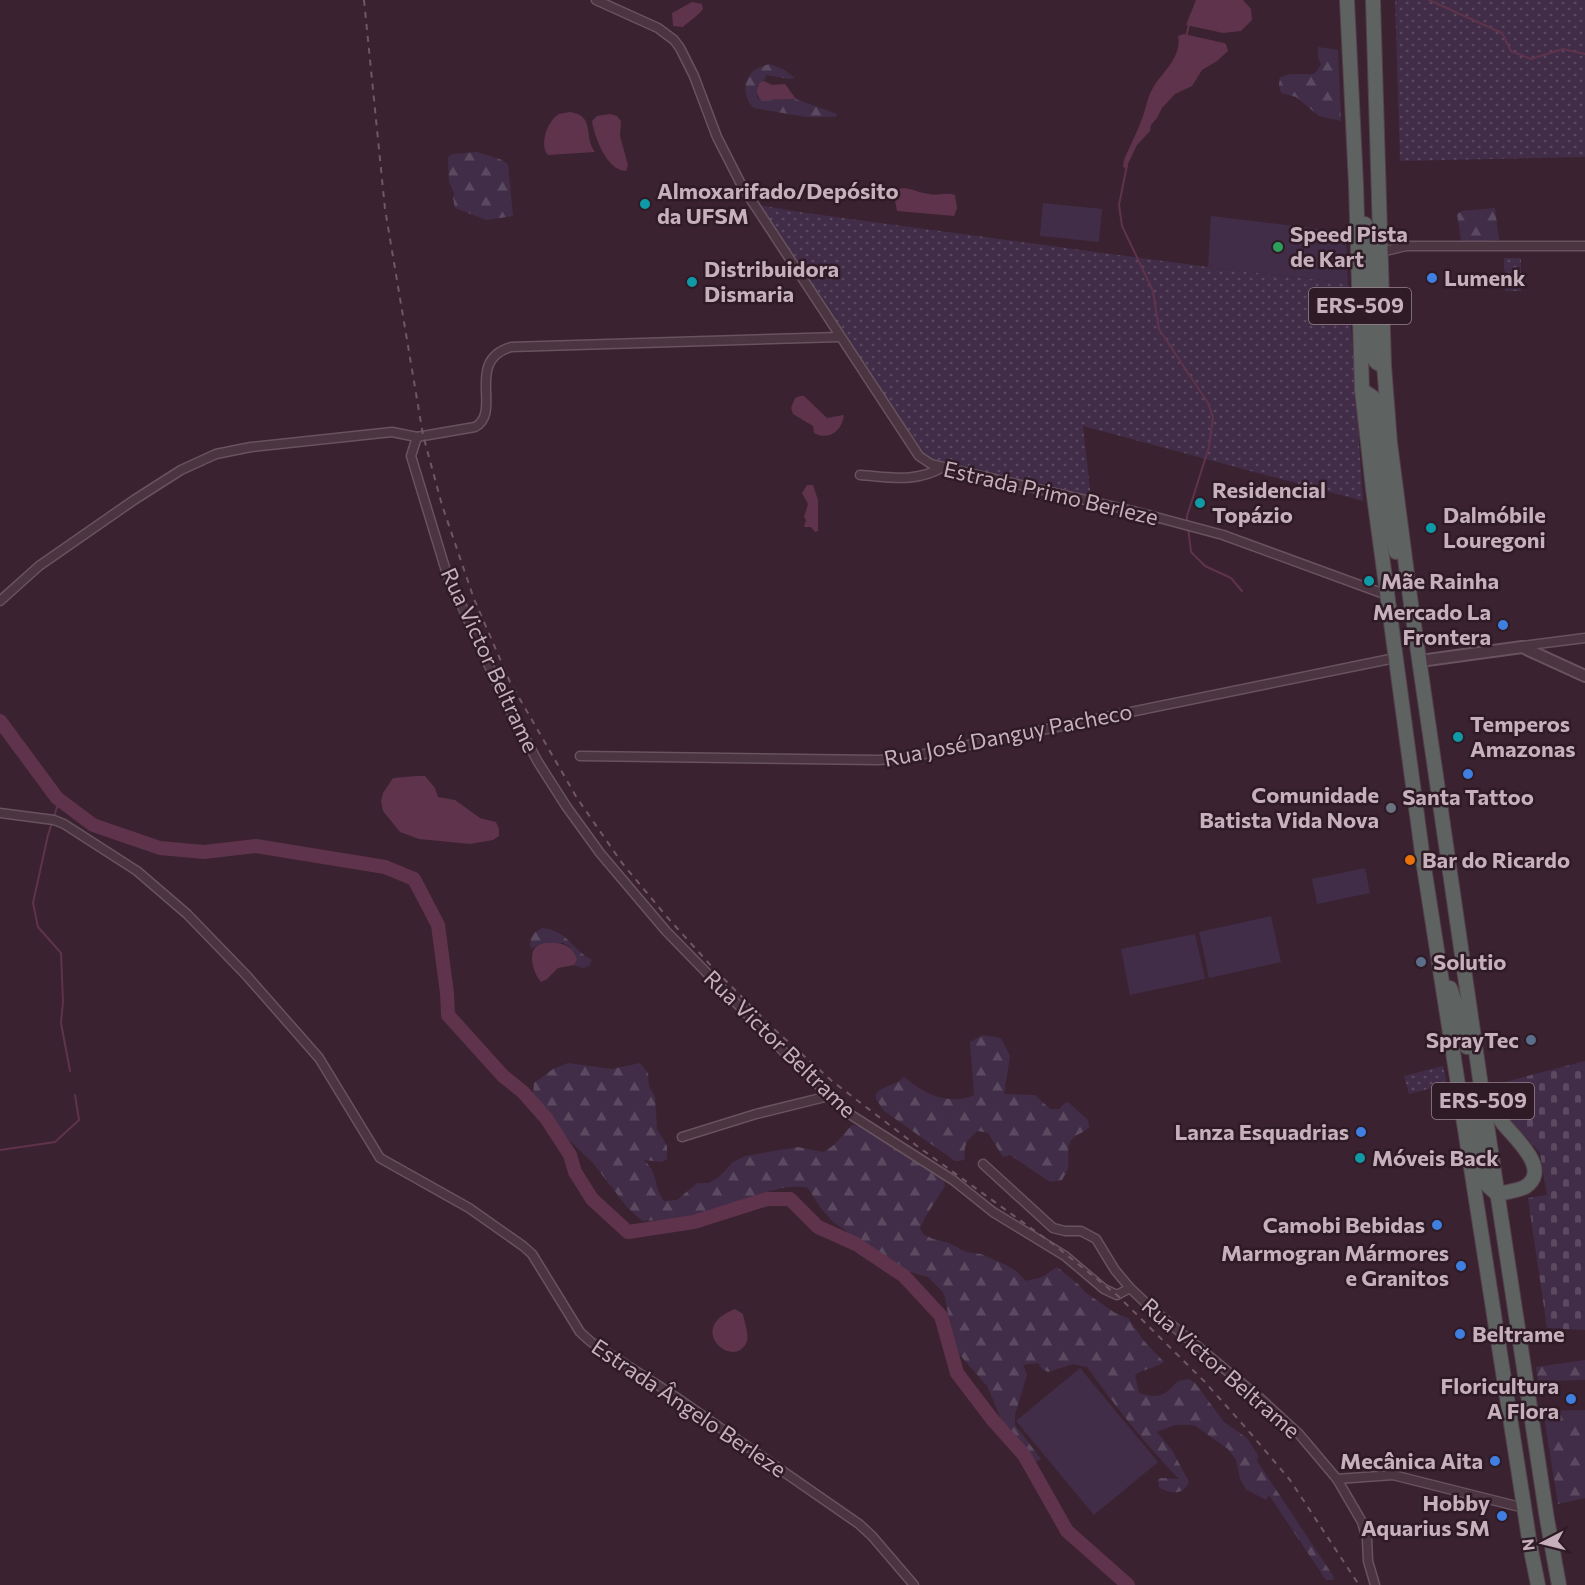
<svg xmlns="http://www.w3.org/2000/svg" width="1585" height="1585" viewBox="0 0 1585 1585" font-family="Commissioner,sans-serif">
	<defs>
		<pattern id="green-dots" width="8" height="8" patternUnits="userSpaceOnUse" patternTransform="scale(1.5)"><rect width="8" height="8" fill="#412d48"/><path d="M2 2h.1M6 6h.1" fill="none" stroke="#5b4960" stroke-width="1.8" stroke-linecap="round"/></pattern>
		<pattern id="forest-firs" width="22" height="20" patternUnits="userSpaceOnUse" patternTransform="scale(1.5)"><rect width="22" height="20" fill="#412d48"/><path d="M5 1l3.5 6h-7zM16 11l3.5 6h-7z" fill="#5b4960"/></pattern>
		<pattern id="cemetery-stones" width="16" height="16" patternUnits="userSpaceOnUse" patternTransform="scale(1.5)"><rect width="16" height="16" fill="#412d48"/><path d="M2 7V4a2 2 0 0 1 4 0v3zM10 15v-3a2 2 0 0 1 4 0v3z" fill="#5b4960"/></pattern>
	</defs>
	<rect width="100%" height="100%" fill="#3a2230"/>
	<g fill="url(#green-dots)">
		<path d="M 1395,0 L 1585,0 L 1585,157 L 1400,161 Z"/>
		<path d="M 759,205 L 799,212 L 1208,267 L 1348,283 L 1363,501 L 1083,426 L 1091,499 L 936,462 L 922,454 Z"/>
		<path d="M 1504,258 L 1521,258 L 1521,291 L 1505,291 Z"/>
		<path d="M 1443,1066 L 1447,1084 L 1409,1094 L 1404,1076 Z"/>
	</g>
	<g fill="url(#forest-firs)">
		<path d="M 1318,47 L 1338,50 L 1341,121 L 1319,116 L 1296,97 L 1281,93 L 1279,85 L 1280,77 L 1290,74 L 1314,74 L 1321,65 L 1318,57 Z"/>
		<path d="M 769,64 L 783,69 L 795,78 L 789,79 L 766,75 L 764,81 L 760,82 L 757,97 L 761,100 L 796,99 L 837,114 L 836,117 L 806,117 L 754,108 C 743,98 742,79 755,70 C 759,67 765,66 769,64 Z"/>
		<path d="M 477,152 L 500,159 L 508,164 L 513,216 L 486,220 L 455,208 L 453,198 L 454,193 L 449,182 L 448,157 L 452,154 Z"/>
		<path d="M 1495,208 L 1499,240 L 1465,243 L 1461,240 L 1457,214 L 1462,211 Z"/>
		<path d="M 543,928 C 568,931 572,950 592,960 L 589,966 L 583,968 L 574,965 L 577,960 L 569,946 L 563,943 L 540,944 L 531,949 C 528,939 533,931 543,928 Z"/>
		<path d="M 983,1035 L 1001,1038 L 1010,1056 L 1004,1094 L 1035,1095 L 1050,1109 L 1059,1109 L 1065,1103 L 1068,1102 L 1088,1120 L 1089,1127 C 1084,1133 1078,1133 1073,1138 C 1065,1146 1070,1158 1068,1167 C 1068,1171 1064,1176 1062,1180 L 1050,1182 L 1010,1155 L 1003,1157 L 988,1133 L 978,1131 C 967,1139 963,1146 965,1159 L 960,1161 L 955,1161 L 884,1111 L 876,1099 L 876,1094 C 886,1083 893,1088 904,1077 C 925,1094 947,1106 974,1095 L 970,1042 Z"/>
		<path d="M 568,1063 L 612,1069 L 640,1063 L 648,1073 L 649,1086 L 655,1097 L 657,1129 L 667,1146 L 667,1159 L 662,1162 L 644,1160 C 659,1174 653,1186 664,1201 L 677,1200 L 697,1183 L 709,1183 L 720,1176 L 733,1162 L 745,1156 L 798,1147 L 824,1152 L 834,1145 L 852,1125 L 862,1127 L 944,1180 L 945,1186 L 926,1216 L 920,1228 L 923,1234 L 933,1239 L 949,1243 L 966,1252 L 981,1254 L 1008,1266 L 1016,1271 L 1026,1281 L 1042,1277 L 1057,1267 L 1078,1284 L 1085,1292 L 1115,1313 L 1128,1318 L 1144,1341 L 1164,1362 C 1156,1368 1145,1368 1135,1375 L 1139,1393 C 1159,1399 1164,1396 1178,1381 L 1189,1379 L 1195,1383 L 1224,1422 L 1247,1438 L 1258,1455 L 1257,1461 L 1334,1577 L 1333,1580 L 1326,1580 L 1269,1495 L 1266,1500 L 1247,1490 L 1240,1479 L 1236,1460 L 1228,1449 L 1194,1425 L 1175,1425 L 1157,1432 L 1172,1450 L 1189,1482 C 1184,1495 1170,1495 1159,1487 L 1158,1480 L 1161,1478 L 1179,1479 C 1145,1444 1116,1407 1087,1367 L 1073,1364 L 1048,1372 L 1042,1369 L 1038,1363 L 1023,1365 L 1027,1375 L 1015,1415 L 1015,1425 L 1041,1459 L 1035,1462 L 1025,1446 L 1011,1433 L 1000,1416 L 987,1386 L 959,1354 L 952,1336 L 945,1297 L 942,1291 L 928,1277 L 903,1270 L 833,1222 L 820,1207 L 808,1188 C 775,1180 731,1210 698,1216 C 680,1219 661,1220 642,1221 L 627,1207 L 593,1163 L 569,1140 L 533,1096 L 534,1083 L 553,1069 Z"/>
		<path d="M 1585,1360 L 1585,1380 L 1538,1381 L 1536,1367 Z"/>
		<path d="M 1585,1410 L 1585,1498 L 1558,1504 L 1543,1411 Z"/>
	</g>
	<path fill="url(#cemetery-stones)" d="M 1585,1061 L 1585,1330 L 1547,1328 L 1528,1198 L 1547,1195 L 1540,1153 L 1512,1122 L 1493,1085 Z"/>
	<g fill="#412d48">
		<path d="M 1043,203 L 1102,209 L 1099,242 L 1040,236 Z"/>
		<path d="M 1211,216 L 1346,232 L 1348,283 L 1208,267 Z"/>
		<path d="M 1365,868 L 1370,893 L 1317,904 L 1312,879 Z"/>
		<path d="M 1271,916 L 1281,962 L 1209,978 L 1199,932 Z"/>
		<path d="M 1195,934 L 1205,979 L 1130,995 L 1121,949 Z"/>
		<path d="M 1080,1368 L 1158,1462 L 1094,1515 L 1016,1421 Z"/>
	</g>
	<g fill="#5f334c">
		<path d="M 1196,0 L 1243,0 L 1251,9 L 1252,20 L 1241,31 L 1223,33 L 1186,25 Z"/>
		<path d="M 692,2 L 702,4 L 703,9 C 698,16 689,21 683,27 L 673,26 L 672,13 Z"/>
		<path d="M 1184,34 L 1224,43 L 1226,44 L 1228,51 L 1217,61 L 1202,70 L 1192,86 L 1175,94 L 1162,108 L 1157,118 L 1151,125 L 1150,131 L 1137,145 L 1126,168 L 1123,167 L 1124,160 C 1130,145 1138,131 1143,116 C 1147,104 1147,98 1154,86 C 1164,71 1182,56 1178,36 Z"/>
		<path d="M 764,81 L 772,85 L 785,84 L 796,99 L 761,100 C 755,94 757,89 760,82 Z"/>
		<path d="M 570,112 C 596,116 583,136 595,152 L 548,155 C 539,145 547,121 559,114 C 560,114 569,112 570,112 Z"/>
		<path d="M 610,114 L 617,116 L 621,121 L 620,136 L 628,165 L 626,171 C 607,171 594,136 592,121 L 597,116 Z"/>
		<path d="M 904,188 C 913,189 920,193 929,194 C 938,196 946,192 955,195 L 957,208 L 954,216 L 897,211 L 895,201 L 900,195 L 897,189 Z"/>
		<path d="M 800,396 L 804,396 L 827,418 L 844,415 C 842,431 829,441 814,433 L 813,426 L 793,414 L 791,408 L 795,398 Z"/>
		<path d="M 807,485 L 813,485 L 818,500 L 818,531 L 815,532 L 811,527 L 804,527 L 806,520 L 804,517 L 808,504 L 802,493 Z"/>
		<path d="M 417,776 L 425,776 L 435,788 L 438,797 L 455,800 L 480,818 L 496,822 L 499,829 L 499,836 L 493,840 L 470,844 L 419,839 L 400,832 L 383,811 L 381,801 L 383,793 L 393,778 Z"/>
		<path d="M 556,943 C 567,944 574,949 577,960 L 574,965 L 558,968 L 547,979 L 541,982 C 534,974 527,954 537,946 C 542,942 550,943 556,943 Z"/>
		<path d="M 735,1309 L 743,1314 C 744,1321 749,1334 747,1341 C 736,1372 683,1329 735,1309 Z"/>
	</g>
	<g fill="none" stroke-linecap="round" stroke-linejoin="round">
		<g stroke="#5f334c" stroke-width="2">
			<path d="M 1429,0 L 1502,33 L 1511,51 L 1531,59 L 1563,49 L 1585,54"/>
			<path d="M 1186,37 L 1189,25"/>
			<path d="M 1127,165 L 1119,205 L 1122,226 L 1153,291 L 1159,329 L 1208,403 L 1213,417 L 1209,447 L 1187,516 L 1187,522"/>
			<path d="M 1188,527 L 1191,552 L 1205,566 L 1231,578 L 1242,591"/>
			<path d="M 57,798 L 58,804 L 48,835 L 33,903 L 38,927 L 61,953 L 63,1002 L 61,1023 L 70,1071"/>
			<path d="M 0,1150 L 55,1142 L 79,1120 L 75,1095"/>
		</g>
		<path stroke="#5f334c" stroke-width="14" d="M 0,721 L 57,798 L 93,825 L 160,848 L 204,852 L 256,846 L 385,867 L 414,879 L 438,925 L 447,993 L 448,1015 L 503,1076 L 523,1092 L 546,1118 L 570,1155 L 575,1172 L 592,1199 L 628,1232 L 694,1222 L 767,1199 L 790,1199 L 818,1227 L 856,1244 L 904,1276 L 941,1316 L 957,1373 L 992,1419 L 1024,1455 L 1067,1531 L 1128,1585"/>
		<defs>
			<g id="minor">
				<path d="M 596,0 L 658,28 L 674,40 L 680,48 L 694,76 L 717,137 L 742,186 L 919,456 L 931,464 L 943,467 L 1133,511 L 1223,535 L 1387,595"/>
				<path d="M 1381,230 L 1406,246"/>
				<path d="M 1381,252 L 1406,246 L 1585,246"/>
				<path d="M 417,437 L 411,456 L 446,571 L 504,699 L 538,762 L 566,806 L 600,853 L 666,931 L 785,1053 L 848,1113 L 953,1180 L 993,1212 L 1065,1256 L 1104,1289 L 1117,1295 L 1130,1288"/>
				<path d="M 860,475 C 890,477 916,483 943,467"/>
				<path d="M 0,601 L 39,566 L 134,500 L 181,470 L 216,454 L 251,447 L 392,432 L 417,437 L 475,427 C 503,412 464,361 511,347 L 840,337"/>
				<path d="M 1522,646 L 1585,638"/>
				<path d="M 580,756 L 878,760 L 905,758 L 1395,658"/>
				<path d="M 0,813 L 54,820 L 64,824 L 137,871 L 187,914 L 247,976 L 319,1058 L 380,1158 L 469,1208 L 523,1246 L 532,1254 L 580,1332 L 591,1342 L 670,1393 L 859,1524 L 872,1536 L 914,1585"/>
				<path d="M 682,1137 L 756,1114 L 829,1096"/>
				<path d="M 983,1164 L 1053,1228 L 1065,1231 L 1081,1231 L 1096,1239 L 1115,1270 L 1130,1288 L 1150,1307 L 1262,1400 L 1299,1434 L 1337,1479 L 1362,1522 L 1367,1539 L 1368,1561 L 1375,1585"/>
				<path d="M 1337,1479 L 1393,1475 L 1524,1508"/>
			</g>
			<path id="tertiary" d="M 1420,661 L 1522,647 L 1585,676"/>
			<g id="trunk">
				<path d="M 1347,0 L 1356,184 L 1362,390 L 1373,489 L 1424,867 L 1530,1545 L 1538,1585"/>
				<path d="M 1373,0 L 1384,365 L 1390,443 L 1410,597 L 1481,1086 L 1547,1519 L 1559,1585"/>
				<path d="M 1365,224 L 1368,247 L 1372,351 C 1374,360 1375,364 1384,365"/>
				<path d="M 1362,390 L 1374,398 L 1376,405 L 1392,532 L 1396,552"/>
				<path d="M 1450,988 L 1460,1016 L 1467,1047"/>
				<path d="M 1475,1111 L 1485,1183 L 1497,1194 C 1505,1192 1518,1191 1525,1187 C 1553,1169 1512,1136 1502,1122 C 1495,1113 1491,1102 1485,1093"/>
			</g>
		</defs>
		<use href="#minor" stroke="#68535f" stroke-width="11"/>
		<use href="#tertiary" stroke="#68535f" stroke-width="14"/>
		<use href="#trunk" stroke="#55404c" stroke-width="16"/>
		<use href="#minor" stroke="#4a3541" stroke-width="8"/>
		<use href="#tertiary" stroke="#4a3541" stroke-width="10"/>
		<use href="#trunk" stroke="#5e6260" stroke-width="14"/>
		<path stroke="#715766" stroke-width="2" stroke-dasharray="6 6" stroke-linecap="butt" d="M 364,0 L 385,209 L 423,435 L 442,505 L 474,599 L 510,682 L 577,798 L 622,863 L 667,917 L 714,969 L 774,1029 L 832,1081 L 917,1146 L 1053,1244 L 1117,1295 L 1204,1381 L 1246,1428 L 1290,1480 L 1359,1585"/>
	</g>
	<g fill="#0f9aa8" stroke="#2f1b26" stroke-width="2">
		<circle cx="645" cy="204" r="6"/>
		<circle cx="692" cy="282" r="6"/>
		<circle cx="1200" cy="503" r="6"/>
		<circle cx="1431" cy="528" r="6"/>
		<circle cx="1369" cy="581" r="6"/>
		<circle cx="1458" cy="737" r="6"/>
		<circle cx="1360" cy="1158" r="6"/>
	</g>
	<circle fill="#2e9e5b" stroke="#2f1b26" stroke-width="2" cx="1278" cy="247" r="6"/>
	<g fill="#3f7fe0" stroke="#2f1b26" stroke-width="2">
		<circle cx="1432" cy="278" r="6"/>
		<circle cx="1503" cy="625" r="6"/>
		<circle cx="1468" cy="774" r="6"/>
		<circle cx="1361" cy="1132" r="6"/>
		<circle cx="1437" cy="1225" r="6"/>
		<circle cx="1461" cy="1266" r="6"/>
		<circle cx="1460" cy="1334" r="6"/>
		<circle cx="1571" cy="1399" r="6"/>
		<circle cx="1495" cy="1461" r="6"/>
		<circle cx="1502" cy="1516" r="6"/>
	</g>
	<circle fill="#6b7280" stroke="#2f1b26" stroke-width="2" cx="1391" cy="808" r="6"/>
	<circle fill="#e8710a" stroke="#2f1b26" stroke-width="2" cx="1410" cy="860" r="6"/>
	<g fill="#5c6f8a" stroke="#2f1b26" stroke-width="2">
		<circle cx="1421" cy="962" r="6"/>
		<circle cx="1531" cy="1040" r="6"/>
	</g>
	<g text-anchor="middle" stroke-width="5" stroke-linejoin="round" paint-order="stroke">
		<g fill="#2f1b26" stroke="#99838f" stroke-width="1.5">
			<rect x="1309" y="288" width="102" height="36" rx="4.5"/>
			<rect x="1432" y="1083" width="102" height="36" rx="4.5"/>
		</g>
		<g font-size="21" font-weight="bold" fill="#c6b0bc">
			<text x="1360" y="313">ERS-509</text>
			<text x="1483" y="1108">ERS-509</text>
		</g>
		<g font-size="22" font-weight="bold" fill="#c6b0bc" stroke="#2f1b26" text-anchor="start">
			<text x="657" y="199">Almoxarifado/Depósito<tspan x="657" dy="25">da UFSM</tspan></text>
			<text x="1290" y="242">Speed Pista<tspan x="1290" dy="25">de Kart</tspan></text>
			<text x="704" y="277">Distribuidora<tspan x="704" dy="25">Dismaria</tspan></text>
			<text x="1444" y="286">Lumenk</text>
			<text x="1212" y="498">Residencial<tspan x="1212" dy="25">Topázio</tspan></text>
			<text x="1443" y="523">Dalmóbile<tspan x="1443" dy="25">Louregoni</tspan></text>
			<text x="1381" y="589">Mãe Rainha</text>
			<text x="1491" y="620" text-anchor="end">Mercado La<tspan x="1491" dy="25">Frontera</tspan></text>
			<text x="1470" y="732">Temperos<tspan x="1470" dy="25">Amazonas</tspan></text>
			<text x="1379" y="803" text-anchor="end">Comunidade<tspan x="1379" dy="25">Batista Vida Nova</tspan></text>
			<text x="1468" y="805" text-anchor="middle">Santa Tattoo</text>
			<text x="1422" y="868">Bar do Ricardo</text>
			<text x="1433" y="970">Solutio</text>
			<text x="1519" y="1048" text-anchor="end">SprayTec</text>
			<text x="1349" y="1140" text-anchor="end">Lanza Esquadrias</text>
			<text x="1372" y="1166">Móveis Back</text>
			<text x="1425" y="1233" text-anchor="end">Camobi Bebidas</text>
			<text x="1449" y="1261" text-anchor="end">Marmogran Mármores<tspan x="1449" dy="25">e Granitos</tspan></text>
			<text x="1472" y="1342">Beltrame</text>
			<text x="1559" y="1394" text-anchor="end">Floricultura<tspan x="1559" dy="25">A Flora</tspan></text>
			<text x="1483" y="1469" text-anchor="end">Mecânica Aita</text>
			<text x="1490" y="1511" text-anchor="end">Hobby<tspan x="1490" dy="25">Aquarius SM</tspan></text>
		</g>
		<g font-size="22" fill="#c6b0bc" stroke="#2f1b26">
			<text transform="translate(1051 493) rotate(13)" y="8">Estrada Primo Berleze</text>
			<text transform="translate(490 660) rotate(65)" y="8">Rua Victor Beltrame</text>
			<text transform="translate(1008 735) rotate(-11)" y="8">Rua José Danguy Pacheco</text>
			<text transform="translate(780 1044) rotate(44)" y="8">Rua Victor Beltrame</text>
			<text transform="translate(1221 1368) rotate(41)" y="8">Rua Victor Beltrame</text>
			<text transform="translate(689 1408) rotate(34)" y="8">Estrada Ângelo Berleze</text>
		</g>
	</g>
	<g transform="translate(1543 1543) rotate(263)" stroke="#2f1b26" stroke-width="4.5" paint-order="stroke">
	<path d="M0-4.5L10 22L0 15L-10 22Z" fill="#c6b0bc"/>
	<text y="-9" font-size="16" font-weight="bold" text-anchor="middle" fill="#c6b0bc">N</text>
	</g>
</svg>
